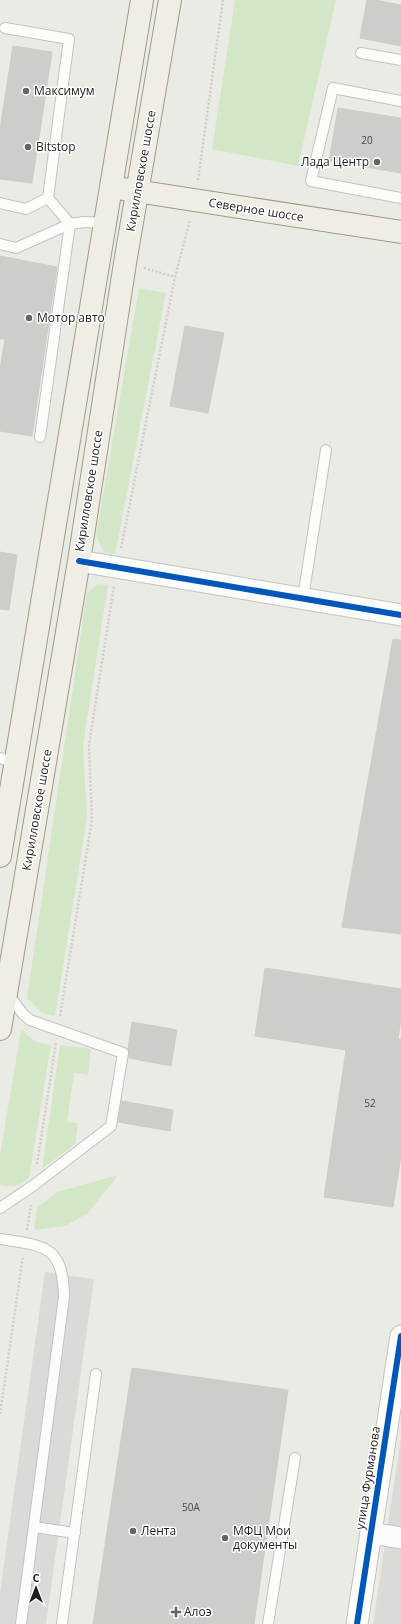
<svg xmlns="http://www.w3.org/2000/svg" width="401" height="1624" viewBox="0 0 401 1624" font-family="'Open Sans',sans-serif">
	<rect width="100%" height="100%" fill="#ebebe6"/>
	<g fill="#dadad7">
		<path d="M 45,1272 L 94,1279 L 46,1624 L 0,1624 L 0,1592 Z"/>
		<path d="M 401,1437 L 401,1624 L 373,1624 Z"/>
	</g>
	<g fill="#d3e7c7">
		<path d="M 235,0 L 336,0 L 298,166 L 212,149 Z"/>
		<path d="M 139,288 L 166,293 L 115,554 L 104,552 L 96,536 Z"/>
		<path d="M 98,584 L 108,585 L 83,746 L 87,818 L 55,1016 L 42,1013 L 27,998 L 87,593 Z"/>
		<path d="M 21,1030 L 36,1042 L 51,1045 L 29,1178 C 18,1186 14,1188 0,1185 L 0,1155 Z"/>
		<path d="M 60,1045 L 91,1049 L 88,1075 L 74,1073 L 67,1122 L 78,1123 L 75,1144 L 42,1169 Z"/>
		<path d="M 118,1175 L 88,1213 L 65,1226 L 34,1230 L 37,1208 L 57,1192 Z"/>
	</g>
	<g fill="#cecdc9" stroke="#ceccc7">
		<path d="M 367,0 L 375,0 L 401,5 L 401,46 L 360,38 Z"/>
		<path d="M 13,46 L 52,52 L 32,183 L 0,179 L 0,129 Z"/>
		<path d="M 338,108 L 401,118 L 401,173 L 329,161 Z"/>
		<path d="M 0,256 L 57,267 L 32,436 L 0,431 L 0,369 L 5,339 L 0,339 Z"/>
		<path d="M 185,326 L 224,333 L 208,413 L 170,406 Z"/>
		<path d="M 0,552 L 17,555 L 9,610 L 0,609 Z"/>
		<path d="M 393,639 L 401,640 L 401,934 L 342,927 Z"/>
		<path d="M 265,968 L 401,989 L 401,1018 L 398,1039 L 401,1039 L 401,1156 L 393,1207 L 324,1197 L 346,1050 L 255,1036 Z"/>
		<path d="M 132,1022 L 177,1030 L 171,1066 L 129,1058 L 129,1051 L 128,1049 Z"/>
		<path d="M 122,1101 L 173,1110 L 170,1131 L 118,1122 Z"/>
		<path d="M 132,1368 L 288,1390 L 254,1624 L 93,1624 Z"/>
	</g>
	<g fill="none" stroke-linecap="round" stroke-linejoin="round">
		<defs>
			<g id="service">
				<path d="M 5,28 L 69,39 L 48,198 L 70,224 L 40,437"/>
				<path d="M 361,53 L 401,60"/>
				<path d="M 401,101 L 333,88 L 311,181 L 401,198"/>
				<path d="M 0,203 L 26,209 L 48,198"/>
				<path d="M 0,244 L 16,248 L 70,224 L 84,222 L 105,223"/>
				<path d="M 303,598 L 326,450"/>
				<path d="M 0,758 L 16,763"/>
				<path d="M 0,1208 L 34,1185 L 111,1126 L 123,1053 L 30,1020 L 23,1014 L 7,993"/>
				<path d="M 0,1239 C 45,1246 63,1245 64,1297 L 21,1624"/>
				<path d="M 34,1527 L 75,1533"/>
				<path d="M 62,1624 L 96,1374"/>
				<path d="M 268,1624 L 295,1458"/>
			</g>
			<g id="minor">
				<path d="M 79,561 L 401,615"/>
				<path d="M 371,1533 L 401,1538"/>
				<path d="M 357,1624 L 401,1336"/>
			</g>
			<g id="primary">
				<path d="M 123,189 L 401,232"/>
				<path d="M 0,856 L 142,0"/>
				<path d="M 0,1029 L 79,561 L 125,263 L 170,0"/>
			</g>
		</defs>
		<use href="#service" stroke="#c2c2c0" stroke-width="12"/>
		<use href="#minor" stroke="#c2c2c0" stroke-width="23"/>
		<use href="#primary" stroke="#9f9b85" stroke-width="24"/>
		<g stroke="#d4cbc7" stroke-width="2.5" stroke-dasharray="2 2" stroke-linecap="butt">
			<path d="M 198,180 L 223,0"/>
			<path d="M 144,268 L 175,277"/>
			<path d="M 121,548 L 175,277 L 190,220"/>
			<path d="M 60,1016 L 92,820 L 89,745 L 114,586"/>
			<path d="M 37,1164 L 56,1043"/>
			<path d="M 27,1230 L 31,1205"/>
			<path d="M 0,1414 L 23,1256"/>
		</g>
		<use href="#service" stroke="#fcfcfb" stroke-width="10"/>
		<use href="#minor" stroke="#fcfcfb" stroke-width="21"/>
		<use href="#primary" stroke="#efede4" stroke-width="22"/>
		<defs>
			<g id="cycleway">
				<path d="M 79,561 L 401,615"/>
				<path d="M 357,1624 L 401,1336"/>
			</g>
		</defs>
		<use href="#cycleway" stroke="#fff" stroke-width="8"/>
		<use href="#cycleway" stroke="#0057b8" stroke-width="6"/>
	</g>
	<g fill="#656563" stroke="#fff" stroke-width="1.5">
		<circle cx="26" cy="91" r="4"/>
		<circle cx="28" cy="147" r="4"/>
		<circle cx="377" cy="162" r="4"/>
		<circle cx="29" cy="318" r="4"/>
		<circle cx="133" cy="1531" r="4"/>
		<circle cx="225" cy="1538" r="4"/>
		<path d="M174 1606h4v4h4v4h-4v4h-4v-4h-4v-4h4z"/>
	</g>
	<g text-anchor="middle" stroke-width="3" stroke-linejoin="round" paint-order="stroke">
		<g font-size="10" fill="#494948">
			<text x="367" y="144">20</text>
			<text x="370" y="1107">52</text>
			<text x="191" y="1511">50А</text>
		</g>
		<g font-size="12" fill="#1d1d1d" stroke="#fff" text-anchor="start">
			<text x="34" y="95">Максимум</text>
			<text x="36" y="151">Bitstop</text>
			<text x="369" y="166" text-anchor="end">Лада Центр</text>
			<text x="37" y="322">Мотор авто</text>
			<text x="141" y="1535">Лента</text>
			<text x="233" y="1535">МФЦ Мои<tspan x="233" dy="14">документы</tspan></text>
			<text x="184" y="1616">Алоэ</text>
		</g>
		<g font-size="12" fill="#1d1d1d" stroke="#fff">
			<text transform="translate(141 171) rotate(-80)" y="4">Кирилловское шоссе</text>
			<text transform="translate(256 210) rotate(9)" y="4">Северное шоссе</text>
			<text transform="translate(89 491) rotate(-81)" y="4">Кирилловское шоссе</text>
			<text transform="translate(37 810) rotate(-80)" y="4">Кирилловское шоссе</text>
			<text transform="translate(368 1478) rotate(-81)" y="4">улица Фурманова</text>
		</g>
	</g>
	<g transform="translate(36 1588)" stroke="#ffffff" stroke-width="3" paint-order="stroke">
	<path d="M0-3L7 15L0 10L-7 15Z" fill="#1d1d1d"/>
	<text y="-6" font-size="11" font-weight="bold" text-anchor="middle" fill="#1d1d1d">С</text>
	</g>
</svg>
